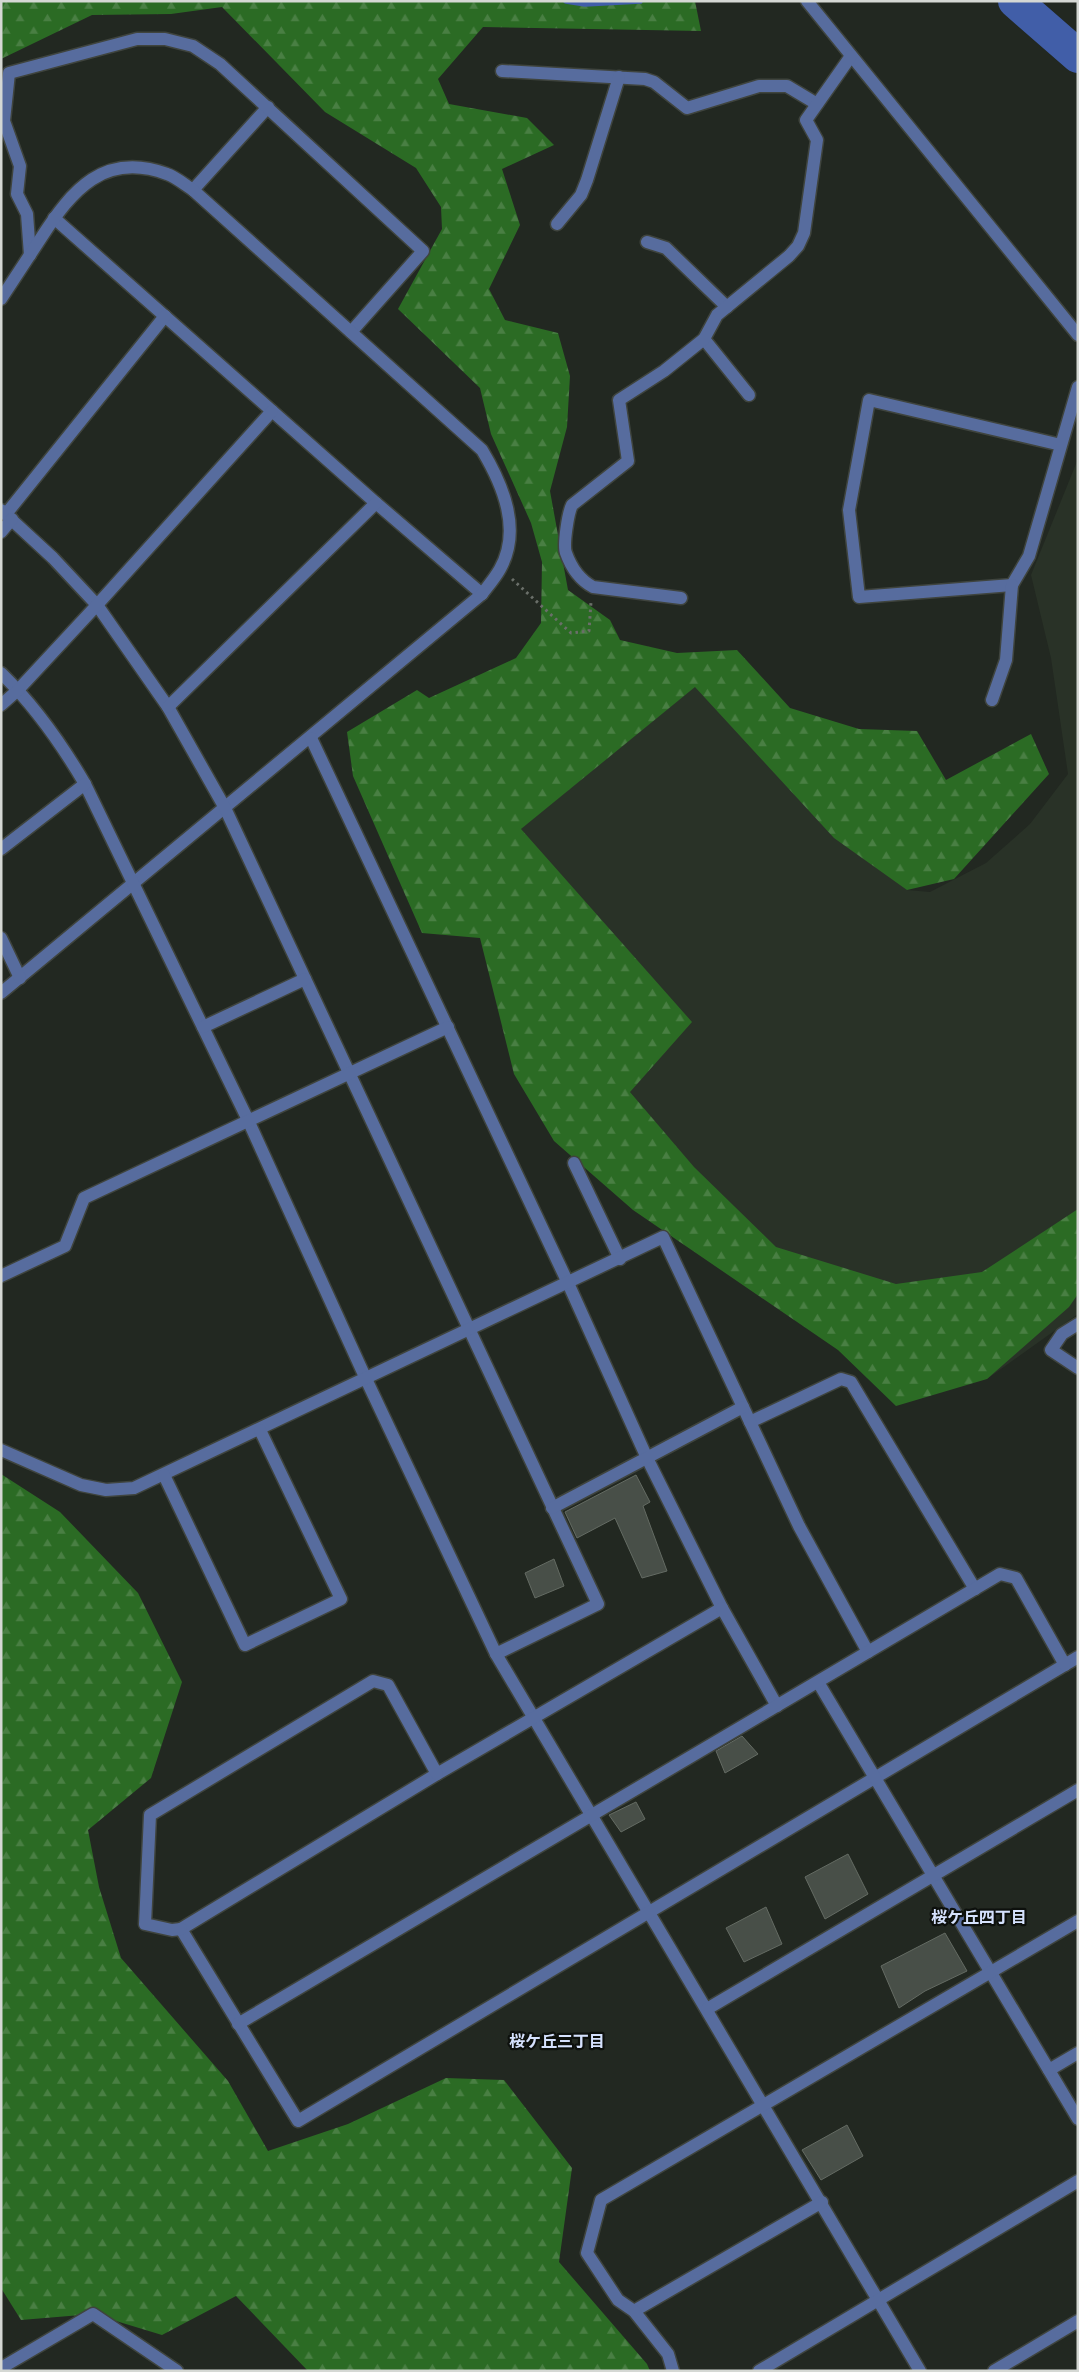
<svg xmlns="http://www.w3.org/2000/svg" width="1079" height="2372" viewBox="0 0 1079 2372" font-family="'IBM Plex Sans','Noto Sans JP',sans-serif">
	<defs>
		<pattern id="forest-firs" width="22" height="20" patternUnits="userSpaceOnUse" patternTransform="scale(1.25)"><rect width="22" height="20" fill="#2b6b24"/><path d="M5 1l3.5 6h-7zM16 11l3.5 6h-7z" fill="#497f43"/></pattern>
	</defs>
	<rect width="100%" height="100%" fill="#222821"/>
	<path fill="#293227" d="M 1078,459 L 1078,1314 L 987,1379 L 891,1378 L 786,1277 L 630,1092 L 503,843 L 708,676 L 907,890 L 930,892 L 986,863 L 1030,824 L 1068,774 L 1051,658 L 1031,575 Z"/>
	<g fill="url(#forest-firs)">
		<path d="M 1,1 L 695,1 L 701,31 L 483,27 L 438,79 L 449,104 L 527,118 L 554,145 L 502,169 L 520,225 L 489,289 L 505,320 L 558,333 L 570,376 L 567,427 L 550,491 L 568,590 L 610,620 L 620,640 L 677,653 L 737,650 L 790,708 L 859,729 L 917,731 L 946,780 L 1031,734 L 1049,774 L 954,879 L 907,890 L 834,838 L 695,687 L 521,829 L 692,1022 L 630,1092 L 694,1167 L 776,1247 L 896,1284 L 982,1272 L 1078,1209 L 1078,1294 L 1069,1307 L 987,1379 L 896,1406 L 838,1350 L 633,1210 L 554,1141 L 514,1074 L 480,938 L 422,933 L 353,776 L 347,732 L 417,690 L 429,698 L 516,658 L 541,623 L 542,562 L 531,523 L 491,434 L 480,388 L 398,309 L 442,229 L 441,207 L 416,168 L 325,112 L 222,7 L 171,14 L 92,15 L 1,59 Z"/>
		<path d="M 1,1474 L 60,1512 L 138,1593 L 182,1682 L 151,1778 L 88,1830 L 99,1887 L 121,1958 L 228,2081 L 268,2151 L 348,2124 L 446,2078 L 504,2080 L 572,2168 L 559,2262 L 647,2364 L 650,2371 L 308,2371 L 236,2296 L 162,2335 L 93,2314 L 21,2320 L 1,2288 Z"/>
	</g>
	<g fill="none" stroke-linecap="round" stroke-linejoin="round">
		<path stroke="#415ea8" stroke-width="5.5" d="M 566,1 L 585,4 L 640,1"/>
		<path stroke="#415ea8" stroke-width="34" d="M 1015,1 L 1078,56"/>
	</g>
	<g fill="#484f48" stroke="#646b63">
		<path d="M 636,1475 L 650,1502 L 643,1506 L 667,1571 L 642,1578 L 615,1518 L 577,1538 L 565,1512 Z"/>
		<path d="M 554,1559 L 564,1586 L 535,1598 L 525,1573 Z"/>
		<path d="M 742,1736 L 758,1754 L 725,1773 L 716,1751 Z"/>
		<path d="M 636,1802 L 645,1819 L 621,1832 L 609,1815 Z"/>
		<path d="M 848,1854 L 868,1894 L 825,1919 L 805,1877 Z"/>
		<path d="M 766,1907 L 782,1944 L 744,1962 L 726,1928 Z"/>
		<path d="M 945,1933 L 967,1971 L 925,1991 L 899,2008 L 881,1966 Z"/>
		<path d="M 847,2125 L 863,2156 L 821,2180 L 802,2150 Z"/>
	</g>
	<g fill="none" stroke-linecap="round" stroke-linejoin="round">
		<defs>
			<g id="minor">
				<path d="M 807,1 L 1078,335"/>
				<path d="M 502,71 L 645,79 L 654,82 L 687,108 L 759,86 L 787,86 L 817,104"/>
				<path d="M 193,190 L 268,107"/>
				<path d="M 54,218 L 376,503 L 482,594"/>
				<path d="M 557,224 L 581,195 L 587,180 L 619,77"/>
				<path d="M 647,242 L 666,248 L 727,307"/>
				<path d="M 30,255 L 27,214 L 17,194 L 20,166 L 4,121 L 9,73 L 137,39 L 165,39 L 193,46 L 220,64 L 423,251 L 351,332"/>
				<path d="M 1,299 C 14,279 28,258 41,238 C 72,190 104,151 167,174 C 176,177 185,185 193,190 L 482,450 C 503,485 522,530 500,569 C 495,578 488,586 482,594 L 1,993"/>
				<path d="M 704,339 L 749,395"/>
				<path d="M 1061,445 L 869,400 L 849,510 L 859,597 L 1012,585 L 1029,556 L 1078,387"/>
				<path d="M 1,510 L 53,558 L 97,605 L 168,707 L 225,808 L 598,1604 L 496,1654"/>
				<path d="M 6,514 L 165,316"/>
				<path d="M 1,532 L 12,519"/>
				<path d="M 681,598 L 593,587 C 580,580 571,567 566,553 C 563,545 568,513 572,505 L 628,461 L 619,400 L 664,371 L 704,339 L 717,315 L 789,256 L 798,246 L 804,233 L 817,140 L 806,120 L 851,56"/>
				<path d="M 1,673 C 35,706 61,743 85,784 L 248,1120 L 366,1379 L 496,1654 L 920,2371"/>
				<path d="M 992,700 L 1006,660 L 1012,585"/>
				<path d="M 1,705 L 18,690 L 97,605 L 272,411"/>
				<path d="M 168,707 L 376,503"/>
				<path d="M 311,738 L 568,1283 L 647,1458 L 722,1608 L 437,1774 L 181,1929 L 298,2121 L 1078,1657"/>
				<path d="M 1,849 L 85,784"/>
				<path d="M 1,938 L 20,978"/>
				<path d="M 203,1027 L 305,979"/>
				<path d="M 574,1163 L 620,1259"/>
				<path d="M 1,1276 L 65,1246 L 84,1198 L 448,1027"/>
				<path d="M 1078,1324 L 1062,1334 L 1051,1350 L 1078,1368"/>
				<path d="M 750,1422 L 841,1379 L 851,1382 L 975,1589"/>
				<path d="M 1,1450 L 81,1485 L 106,1490 L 134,1488 L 663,1237 L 799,1526 L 868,1652"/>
				<path d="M 164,1475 L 245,1645 L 341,1599 L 260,1430"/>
				<path d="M 552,1508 L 743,1407"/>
				<path d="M 722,1608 L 777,1706"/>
				<path d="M 818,1682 L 1078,2119"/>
				<path d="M 181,1929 L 172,1930 L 145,1924 L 150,1815 L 373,1681 L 388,1685 L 437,1774"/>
				<path d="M 707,2009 L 1078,1790"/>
				<path d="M 238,2024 L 1000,1574 L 1016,1578 L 1065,1665"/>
				<path d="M 1049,2070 L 1078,2053"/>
				<path d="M 634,2311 L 822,2202"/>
				<path d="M 1,2368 L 93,2314 L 177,2371"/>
				<path d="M 673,2371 L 668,2354 L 634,2311 L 618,2300 L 587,2253 L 601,2200 L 1078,1921"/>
				<path d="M 759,2371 L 1078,2181"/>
				<path d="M 994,2371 L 1078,2321"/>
			</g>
		</defs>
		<use href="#minor" stroke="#3f443e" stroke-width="15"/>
		<path stroke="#6a6f69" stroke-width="3" stroke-dasharray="2.5 4" stroke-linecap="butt" d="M 512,579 L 571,633 L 589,631 L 591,602"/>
		<use href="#minor" stroke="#576c9e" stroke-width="12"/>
	</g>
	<g text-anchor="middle" stroke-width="4.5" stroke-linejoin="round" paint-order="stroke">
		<g font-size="16" font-weight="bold" fill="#d5e1fd" stroke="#0d100d">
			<text x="979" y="1923">桜ケ丘四丁目</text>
			<text x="557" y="2047">桜ケ丘三丁目</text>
		</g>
	</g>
	<rect width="1079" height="2372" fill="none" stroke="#d5d8d4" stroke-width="5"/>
</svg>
